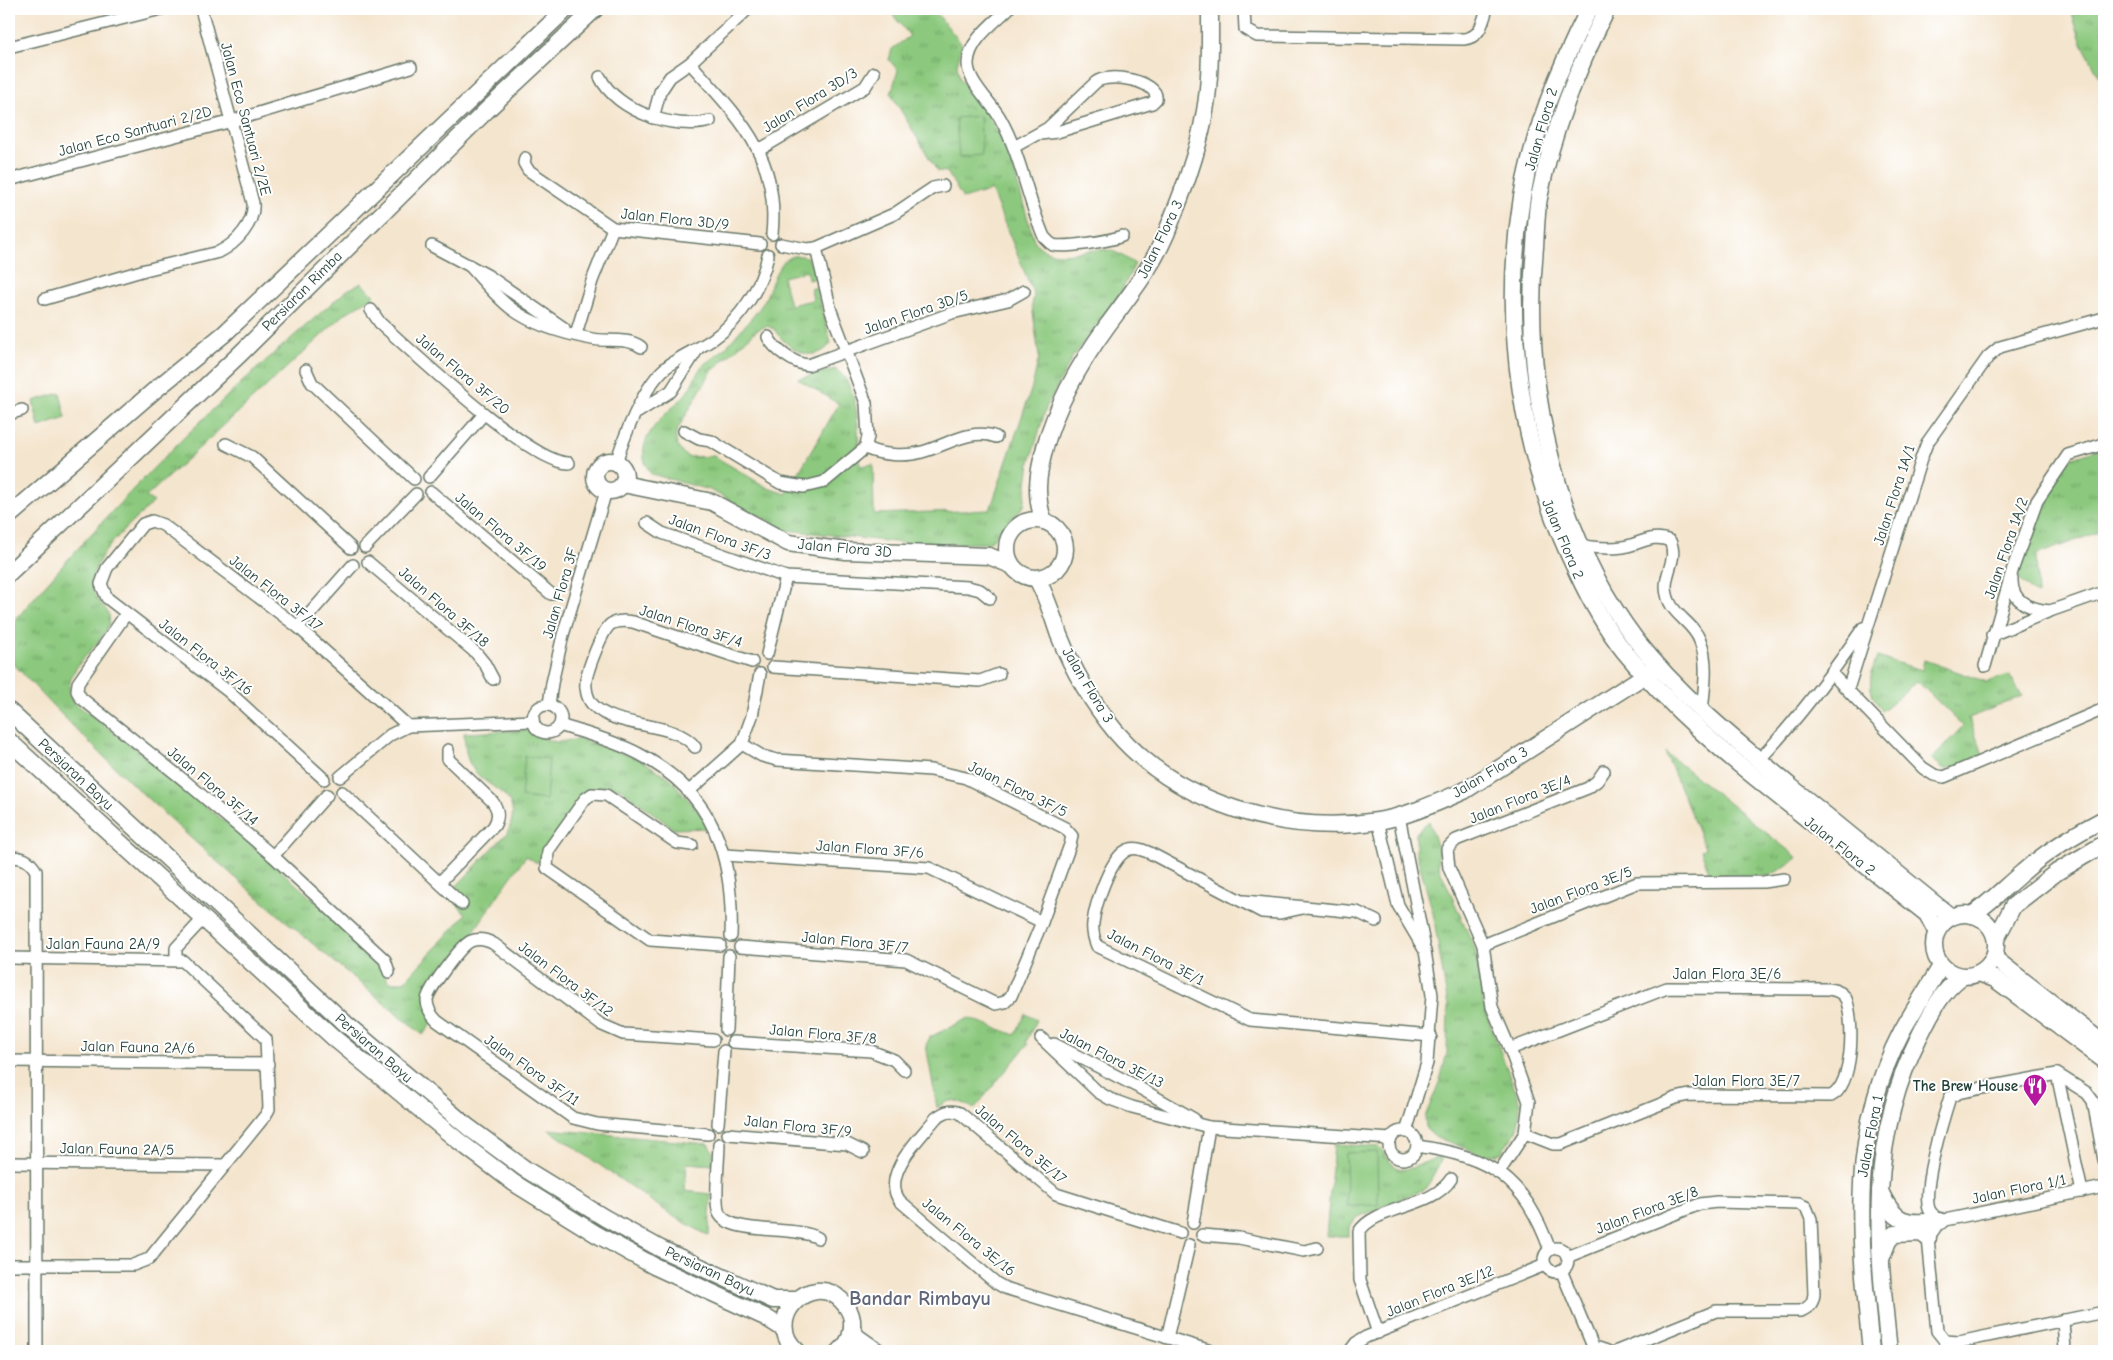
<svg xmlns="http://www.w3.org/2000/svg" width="2113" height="1360" viewBox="0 0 2113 1360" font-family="'Comic Neue',sans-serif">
	<defs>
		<pattern id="park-tufts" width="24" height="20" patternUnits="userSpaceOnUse" patternTransform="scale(1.25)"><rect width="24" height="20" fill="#8cc97e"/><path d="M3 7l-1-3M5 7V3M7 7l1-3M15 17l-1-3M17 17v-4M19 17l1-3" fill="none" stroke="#72a468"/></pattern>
	</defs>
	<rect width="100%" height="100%" fill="#fff"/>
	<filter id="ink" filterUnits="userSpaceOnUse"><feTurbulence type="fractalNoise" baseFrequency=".02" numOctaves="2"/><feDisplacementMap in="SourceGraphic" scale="10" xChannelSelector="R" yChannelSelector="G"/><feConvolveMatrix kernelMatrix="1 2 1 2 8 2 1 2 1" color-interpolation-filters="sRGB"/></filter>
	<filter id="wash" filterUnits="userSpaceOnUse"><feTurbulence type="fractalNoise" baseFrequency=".0096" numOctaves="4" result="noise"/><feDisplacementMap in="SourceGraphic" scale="20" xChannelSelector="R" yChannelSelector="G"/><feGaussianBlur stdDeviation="1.12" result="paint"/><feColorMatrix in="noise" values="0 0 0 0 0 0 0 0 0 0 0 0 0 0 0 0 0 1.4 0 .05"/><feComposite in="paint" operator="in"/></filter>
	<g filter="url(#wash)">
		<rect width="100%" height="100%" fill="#f4e5ce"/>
		<g fill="url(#park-tufts)" stroke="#568359">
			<path d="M 888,9 L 933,9 L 962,44 L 957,65 L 960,79 L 985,110 L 1007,148 L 1034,240 C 1051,266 1082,247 1107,250 C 1117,251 1127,259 1135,264 L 1120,294 L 1074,355 L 1047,405 L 1030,462 L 1024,506 L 989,543 L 913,544 L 786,530 L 710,490 L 651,474 C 628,441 664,417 684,396 C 692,387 695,375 702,366 C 707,361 715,357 720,352 C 727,347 733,339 739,332 C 747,323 756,314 763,303 C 774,284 777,248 807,257 L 817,278 L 808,280 L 807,271 L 783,277 L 790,305 L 813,300 L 811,289 L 816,287 L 831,343 C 814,367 786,348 774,329 L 767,326 L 757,330 L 711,372 L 676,432 C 675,444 678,450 688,457 L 714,456 L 768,488 L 786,494 L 839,404 L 798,379 L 835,369 C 862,385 857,438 860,466 L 873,464 L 874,514 L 990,510 L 1032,387 L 1039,357 L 1032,305 L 1034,295 L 991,190 L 963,199 L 947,172 L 937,171 L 891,94 L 898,70 L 889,60 L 892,49 L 910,36 Z"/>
			<path d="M 2070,9 L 2104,9 L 2104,86 L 2082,43 Z"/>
			<path d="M 361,283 L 375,296 L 346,313 L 146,497 L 154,502 C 134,521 81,563 94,594 C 99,605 115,612 108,626 C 97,652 59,670 72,701 L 142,754 L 235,830 L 371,951 L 382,962 L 386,977 L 389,982 L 404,982 L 466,914 L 448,895 L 508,832 C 526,789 484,792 470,764 C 465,755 465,743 464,733 L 529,730 L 544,739 L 557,742 L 579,739 L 639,759 L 670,778 L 712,828 L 674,829 L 621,789 C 607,785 595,786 584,796 L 537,863 L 526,856 C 493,901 463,949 430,994 L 435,1019 L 423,1035 C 279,917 136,798 10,660 L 10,626 C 82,541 159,459 241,383 C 275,352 311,321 346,291 Z"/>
			<path d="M 2104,447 L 2104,530 L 2036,555 L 2038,595 L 2023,584 L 2018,576 L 2017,562 L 2037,502 L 2064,460 Z"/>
			<path d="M 1877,657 L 1922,670 L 1924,660 L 1987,682 L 2009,675 L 2022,696 L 1969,718 L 1984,758 L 1962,768 L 1944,769 L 1932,759 L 1963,726 L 1917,681 L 1882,711 C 1867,689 1868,682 1877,657 Z"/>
			<path d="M 1665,752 L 1798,858 L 1770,876 L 1710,875 L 1701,850 L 1705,848 Z"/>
			<path d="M 1429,821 L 1438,848 L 1438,865 L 1475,949 L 1484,1008 L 1520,1103 L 1518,1129 L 1501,1153 L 1486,1156 L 1435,1137 L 1426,1129 L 1425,1117 L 1440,1080 L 1447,1053 L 1448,1006 L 1433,913 L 1416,852 L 1416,833 Z"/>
			<path d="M 1026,1014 L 1037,1020 L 1026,1042 L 1028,1044 L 974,1109 C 960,1100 949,1097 937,1108 L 926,1045 L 930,1037 L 969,1018 L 1015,1035 Z"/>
			<path d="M 548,1129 L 708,1144 L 713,1151 L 713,1165 L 687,1163 L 685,1191 L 711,1194 L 709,1236 L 673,1216 Z"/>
			<path d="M 1334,1144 L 1379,1147 C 1385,1153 1389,1162 1395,1166 C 1410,1177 1427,1156 1442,1158 L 1427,1188 L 1356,1218 L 1349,1228 L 1349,1236 L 1326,1236 Z"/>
		</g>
		<g fill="#8cc97e" stroke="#568359">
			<path d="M 980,116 L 982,155 L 959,157 L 956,118 Z"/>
			<path d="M 60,393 L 66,418 L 39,427 L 33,401 Z"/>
			<path d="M 525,756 L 549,759 L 546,800 L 521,797 Z"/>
			<path d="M 1377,1152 L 1378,1205 L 1347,1206 L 1346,1153 Z"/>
		</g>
	</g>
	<g filter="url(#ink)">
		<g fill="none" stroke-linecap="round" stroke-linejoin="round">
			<defs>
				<g id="street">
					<path d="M 1008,9 C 994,23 969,40 968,63 C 967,81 991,102 1000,118 C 1021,155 1027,198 1044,237 C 1047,240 1049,243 1053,245 C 1065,248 1110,241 1122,236"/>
					<path d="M 1244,9 L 1245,29 L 1257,36 L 1464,39 C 1481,37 1482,23 1487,9"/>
					<path d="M 9,47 L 161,9"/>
					<path d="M 690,63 C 738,117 780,155 772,234"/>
					<path d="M 600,77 C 616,111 675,131 710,121"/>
					<path d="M 653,118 L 660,92 L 670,77 L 690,63 L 748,9"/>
					<path d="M 1014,147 L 1048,128 L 1096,82 C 1109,72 1159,81 1156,99 L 1152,103 L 1057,132 L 1040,134"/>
					<path d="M 759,150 L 865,87 L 874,73"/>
					<path d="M 525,158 L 524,163 L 528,170 L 613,228 L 760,244"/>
					<path d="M 9,180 L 232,121 L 411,67"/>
					<path d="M 432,246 L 487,275 L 564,328"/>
					<path d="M 816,248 L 894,214 L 933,188 L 943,186"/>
					<path d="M 469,265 C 483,280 496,297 512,309 C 534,326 566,334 592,339 C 607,342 628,337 641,347"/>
					<path d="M 45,299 L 145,270 L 219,252 C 237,243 255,223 253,203 L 201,9"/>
					<path d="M 371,310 L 380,323 C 413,352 531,464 569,463"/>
					<path d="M 576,334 L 592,281 L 613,228"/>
					<path d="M 768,337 C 774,349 794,364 808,365 L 952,313 L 1008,300 L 1024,291"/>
					<path d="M 306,370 L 312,383 L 414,479"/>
					<path d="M 638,412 L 671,391 L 697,350"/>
					<path d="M 9,414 L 22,410"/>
					<path d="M 684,431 L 699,439 L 711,441 L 780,483 L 804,487 L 824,482 L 865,448 L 868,437 L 866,403 L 831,311 L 816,248 L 807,249 L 781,244"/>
					<path d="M 226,444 L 252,457 L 351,548"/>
					<path d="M 865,448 C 881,455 905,457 922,452 C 945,446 972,427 996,437"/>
					<path d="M 616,463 C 624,436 642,391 662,371 C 676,357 696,351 713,339 C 740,320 762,287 768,255"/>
					<path d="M 429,477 L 484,414"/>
					<path d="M 431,492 L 551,594"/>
					<path d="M 647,523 L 662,533 L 786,577 L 968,587 L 980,590 L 990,598"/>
					<path d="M 1583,546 C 1597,548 1609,549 1623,547 C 1640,544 1653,533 1670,541 C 1678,558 1666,570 1666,587 C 1667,615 1692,619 1700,641 C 1709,663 1704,689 1702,711"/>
					<path d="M 365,547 L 416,494"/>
					<path d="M 368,562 L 476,653 L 485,664 L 493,679"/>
					<path d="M 2012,579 C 2011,602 2030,609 2050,611"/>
					<path d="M 126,614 L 78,683 L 77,691 L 81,698 L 185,781 L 273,856 L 385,960 L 389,972"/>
					<path d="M 298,627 L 353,565"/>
					<path d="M 1992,635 L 2050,611 L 2104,592"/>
					<path d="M 767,654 L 786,577"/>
					<path d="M 1985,666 L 2013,568 L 2037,501 L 2068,455 L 2104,444"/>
					<path d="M 773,667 L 980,681 L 999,674"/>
					<path d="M 1832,674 L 1923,768 L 1934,775 L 1944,777 L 2104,709"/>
					<path d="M 1848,689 L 1921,459 L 1927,443 L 1988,357 L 2000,347 L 2104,318"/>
					<circle cx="547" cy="719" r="14"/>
					<path d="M 549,705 L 552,683 L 563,635 L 606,491"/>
					<path d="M 560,725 C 587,734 615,741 639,754 C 714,793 734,857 731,936"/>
					<path d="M 742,744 L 762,756 L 777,760 L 931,770 L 966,778 L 1065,828 L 1072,836 L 1070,845 L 1042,922"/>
					<path d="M 695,747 C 675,720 617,730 593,705 C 587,699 585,688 586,680 C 588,669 602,630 611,624 C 618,620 626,621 633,622 L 752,662"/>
					<path d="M 1759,760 C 1798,719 1831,675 1863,628"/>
					<path d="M 340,777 L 390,735 L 408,726 L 533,721"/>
					<path d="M 324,779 L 229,692 L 107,598 L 101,584 L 107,568 L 143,524 L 152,521 L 163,525 L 298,627 L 408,726"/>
					<path d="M 342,792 L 462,904"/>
					<path d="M 688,792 L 742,744 L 752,716 L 760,674"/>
					<path d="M 1399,816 L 1424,944"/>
					<path d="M 1378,821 L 1398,905 L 1425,951 L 1432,995 L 1427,1063 L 1406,1132"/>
					<path d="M 692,845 L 677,843 L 606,795 L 592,794 L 585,799 L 548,851 L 547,868 L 650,940 L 720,945"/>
					<path d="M 725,855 L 929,868 L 1042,922 L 1011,996 L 1005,1002 L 996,1004 L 906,960 L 740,947"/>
					<path d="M 273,856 L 327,795"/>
					<path d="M 9,857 C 22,857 29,859 36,871 L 37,1351"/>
					<path d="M 440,882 L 494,826 C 499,817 499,810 492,801 L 448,759 L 448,750"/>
					<path d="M 1244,901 L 1357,912 L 1376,921"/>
					<path d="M 1303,908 L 1280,913 L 1262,912 L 1150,853 C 1141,849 1133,846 1124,852 C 1109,863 1095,905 1093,923 C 1092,931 1094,939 1097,946 L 1250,1020 L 1431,1036"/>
					<path d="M 1483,945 L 1637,883 L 1763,882 L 1784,879"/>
					<path d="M 9,958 L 183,961 L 266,1039 L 269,1109 L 265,1116 L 149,1259 L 133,1265 L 9,1265"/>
					<path d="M 176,959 L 176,948 L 203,919"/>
					<path d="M 726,1030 L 729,956"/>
					<path d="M 1041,1038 L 1098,1092 L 1110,1099 L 1132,1107 L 1209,1127 L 1391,1139"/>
					<path d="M 733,1042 L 871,1051 L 894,1060 L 904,1070"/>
					<path d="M 1054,1044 L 1136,1086 L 1194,1119"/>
					<path d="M 1510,1049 L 1667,988 L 1829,989 C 1836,990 1843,993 1846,999 C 1854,1019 1854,1085 1831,1096 L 1689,1095 L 1676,1098 L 1561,1144 L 1553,1144 L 1525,1133"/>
					<path d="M 9,1061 L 268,1064"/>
					<path d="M 2057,1074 L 2082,1192"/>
					<path d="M 718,1124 L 724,1051"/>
					<circle cx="1403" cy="1145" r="14"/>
					<path d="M 708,1134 L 597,1124 L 573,1118 L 437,1021 C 432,1016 427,1008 427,1000 C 428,990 461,945 471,941 C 479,938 487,940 494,944 L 600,1024 L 623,1034 L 713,1040"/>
					<path d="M 728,1134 L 847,1144 L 863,1152"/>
					<path d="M 719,1144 C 719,1158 714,1203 719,1213 C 730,1236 796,1225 818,1238"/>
					<path d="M 1417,1146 C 1492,1157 1524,1178 1550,1250"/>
					<path d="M 9,1163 L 225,1165"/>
					<path d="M 1499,1172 L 1525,1133 L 1529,1102 L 1510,1049 L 1492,1007 L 1483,945 L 1449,868 L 1447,849 L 1456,840 L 1588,788 L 1597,781 L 1604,771"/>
					<path d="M 1940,1221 C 1936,1217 1931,1214 1929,1209 C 1922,1188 1943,1119 1950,1097 L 1961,1092 L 2057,1074 L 2087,1093 L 2093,1101 L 2104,1160"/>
					<path d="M 1940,1221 L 1928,1238 L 1937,1331 L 1945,1341 L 1959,1342 L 2104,1312"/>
					<path d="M 1940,1221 L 2104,1187"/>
					<path d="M 1193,1223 L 1209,1127"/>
					<path d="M 1180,1233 L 1056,1194 L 960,1113 C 950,1109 944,1112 936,1118 C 920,1138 880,1175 900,1201 L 996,1283 L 1005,1288 L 1211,1351"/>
					<path d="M 1202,1235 L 1239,1238 L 1304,1251 L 1317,1248"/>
					<circle cx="1556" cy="1260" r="12"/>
					<path d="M 1567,1257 L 1700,1204 L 1717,1202 L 1799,1204 L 1806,1207 L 1811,1219 L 1814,1294 C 1813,1303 1810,1307 1801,1311 L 1716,1311 L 1617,1351"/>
					<path d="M 1561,1270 L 1594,1349"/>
					<path d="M 2063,1320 L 2065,1351"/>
					<path d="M 1378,1333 L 1360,1280 L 1359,1232 C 1374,1206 1432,1209 1451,1179"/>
					<path d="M 1167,1338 L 1189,1245"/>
					<path d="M 1350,1351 L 1356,1343 L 1366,1337 L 1545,1265"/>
					<path d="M 1591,1351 L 1598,1348 L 1607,1351"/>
				</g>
				<g id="secondary">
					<path d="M 1589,9 C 1559,69 1533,131 1522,197 C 1501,324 1521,457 1577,572 C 1590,600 1605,627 1624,651 C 1673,711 1731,759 1791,806 C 1836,842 1881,878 1927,914 L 1936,931"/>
					<path d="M 1607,9 C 1577,70 1552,131 1539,198 C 1536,214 1536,231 1535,247 C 1522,382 1553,530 1636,640 C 1680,696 1736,741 1790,786 C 1844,830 1897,873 1951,917"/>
					<circle cx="610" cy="476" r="15"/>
					<path d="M 623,484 L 712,502 L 788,543 L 846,551 L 989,556 L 1011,565"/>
					<path d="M 9,516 L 155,390 L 224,334 L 566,9"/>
					<circle cx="1036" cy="549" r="29"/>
					<path d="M 1044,521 C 1034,496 1038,473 1045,447 C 1057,404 1080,363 1107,326 C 1129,296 1151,269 1166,234 C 1182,194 1198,154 1205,111 C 1211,77 1210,43 1210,9"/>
					<path d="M 9,573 L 241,353 L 489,108 L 595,9"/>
					<path d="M 1037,579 C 1047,597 1052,615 1059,635 C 1072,668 1093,704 1116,732 C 1178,804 1286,836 1378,821 C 1408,816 1436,803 1464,791 L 1653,670"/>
					<path d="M 9,711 L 346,1024 L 468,1127 L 525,1169 L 605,1218 L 661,1249 L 773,1300 L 795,1300"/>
					<path d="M 9,741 L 334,1038 L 456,1139 L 514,1183 L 596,1234 L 654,1266 L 765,1317 L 784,1329"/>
					<circle cx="1965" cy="945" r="31"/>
					<path d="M 1972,915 C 1991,902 2006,886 2023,872 C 2048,850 2075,834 2104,819"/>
					<path d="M 1996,939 L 2013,906 L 2057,872 L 2104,844"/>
					<path d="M 1994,958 L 2104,1044"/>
					<path d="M 1979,973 L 1995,979 L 2104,1060"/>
					<path d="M 1880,1191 C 1895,1224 1905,1224 1940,1221"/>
					<path d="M 1881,1259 L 1888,1241 L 1894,1234 L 1921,1233 L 1928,1238"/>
					<path d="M 852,1329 L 857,1337 L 877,1351"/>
					<path d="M 797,1351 C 761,1320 811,1270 841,1300 C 847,1306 851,1312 852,1320 C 853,1332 849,1344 840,1351"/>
					<path d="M 1871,1351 C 1860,1239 1847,1136 1902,1031 C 1914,1009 1928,988 1941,966"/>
					<path d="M 1889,1351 C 1877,1239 1867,1140 1920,1035 C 1931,1013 1941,992 1961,977"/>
				</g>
			</defs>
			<use href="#street" stroke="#6a786a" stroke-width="14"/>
			<use href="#secondary" stroke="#6a786a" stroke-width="19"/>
			<use href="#street" stroke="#fff" stroke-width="11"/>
			<use href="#secondary" stroke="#fff" stroke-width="16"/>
		</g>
	</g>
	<defs>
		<symbol id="restaurant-pin" viewBox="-11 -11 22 30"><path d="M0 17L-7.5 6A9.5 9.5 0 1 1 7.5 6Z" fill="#b5179e" stroke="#fff"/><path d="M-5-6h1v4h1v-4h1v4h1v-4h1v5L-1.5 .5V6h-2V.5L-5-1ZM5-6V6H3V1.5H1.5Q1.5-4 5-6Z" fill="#fff"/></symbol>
	</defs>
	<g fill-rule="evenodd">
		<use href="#restaurant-pin" x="2021" y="1072" width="28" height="38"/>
	</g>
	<g text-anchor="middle" stroke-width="4" stroke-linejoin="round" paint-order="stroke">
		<g font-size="15" fill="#1f3d34" stroke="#fff">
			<text transform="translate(810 100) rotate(-32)" y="5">Jalan Flora 3D/3</text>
			<text transform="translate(246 119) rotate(75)" y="5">Jalan Eco Santuari 2/2E</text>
			<text transform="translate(1541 129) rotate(-74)" y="5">Jalan Flora 2</text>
			<text transform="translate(135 131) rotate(-15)" y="5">Jalan Eco Santuari 2/2D</text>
			<text transform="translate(675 219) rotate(6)" y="5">Jalan Flora 3D/9</text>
			<text transform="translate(1160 239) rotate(-64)" y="5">Jalan Flora 3</text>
			<text transform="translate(302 291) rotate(-45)" y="5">Persiaran Rimba</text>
			<text transform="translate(916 312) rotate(-19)" y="5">Jalan Flora 3D/5</text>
			<text transform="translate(463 374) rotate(40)" y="5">Jalan Flora 3F/20</text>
			<text transform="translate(1894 495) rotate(-72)" y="5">Jalan Flora 1A/1</text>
			<text transform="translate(501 532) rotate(40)" y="5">Jalan Flora 3F/19</text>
			<text transform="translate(720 537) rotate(20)" y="5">Jalan Flora 3F/3</text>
			<text transform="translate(1563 539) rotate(67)" y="5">Jalan Flora 2</text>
			<text transform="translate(845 548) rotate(5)" y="5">Jalan Flora 3D</text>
			<text transform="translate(2006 548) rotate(-71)" y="5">Jalan Flora 1A/2</text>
			<text transform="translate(276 593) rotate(38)" y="5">Jalan Flora 3F/17</text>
			<text transform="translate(560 593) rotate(-74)" y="5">Jalan Flora 3F</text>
			<text transform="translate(444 607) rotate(41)" y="5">Jalan Flora 3F/18</text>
			<text transform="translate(691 626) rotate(18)" y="5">Jalan Flora 3F/4</text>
			<text transform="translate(206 657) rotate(38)" y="5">Jalan Flora 3F/16</text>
			<text transform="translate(1088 685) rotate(59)" y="5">Jalan Flora 3</text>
			<text transform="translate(1490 772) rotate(-31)" y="5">Jalan Flora 3</text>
			<text transform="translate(76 774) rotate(43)" y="5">Persiaran Bayu</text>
			<text transform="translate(213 786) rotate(40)" y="5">Jalan Flora 3F/14</text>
			<text transform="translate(1018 789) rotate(26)" y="5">Jalan Flora 3F/5</text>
			<text transform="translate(1520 799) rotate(-22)" y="5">Jalan Flora 3E/4</text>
			<text transform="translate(1840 846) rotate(38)" y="5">Jalan Flora 2</text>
			<text transform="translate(870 849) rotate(4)" y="5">Jalan Flora 3F/6</text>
			<text transform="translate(1581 890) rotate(-21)" y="5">Jalan Flora 3E/5</text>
			<text transform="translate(855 942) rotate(6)" y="5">Jalan Flora 3F/7</text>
			<text x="103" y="949">Jalan Fauna 2A/9</text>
			<text transform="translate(1156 957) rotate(27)" y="5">Jalan Flora 3E/1</text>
			<text x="1727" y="979">Jalan Flora 3E/6</text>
			<text transform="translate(566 979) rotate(37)" y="5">Jalan Flora 3F/12</text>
			<text transform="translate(823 1034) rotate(5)" y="5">Jalan Flora 3F/8</text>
			<text transform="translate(138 1047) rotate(1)" y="5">Jalan Fauna 2A/6</text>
			<text transform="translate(374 1048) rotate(41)" y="5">Persiaran Bayu</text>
			<text transform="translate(1112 1058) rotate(27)" y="5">Jalan Flora 3E/13</text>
			<text transform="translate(532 1070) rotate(35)" y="5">Jalan Flora 3F/11</text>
			<text x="1746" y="1086">Jalan Flora 3E/7</text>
			<text transform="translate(798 1126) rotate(6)" y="5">Jalan Flora 3F/9</text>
			<text transform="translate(1870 1136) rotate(-79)" y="5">Jalan Flora 1</text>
			<text transform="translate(1021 1144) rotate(40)" y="5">Jalan Flora 3E/17</text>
			<text transform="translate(117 1149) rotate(1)" y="5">Jalan Fauna 2A/5</text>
			<text transform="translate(2019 1189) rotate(-12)" y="5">Jalan Flora 1/1</text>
			<text transform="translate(1647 1210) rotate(-21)" y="5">Jalan Flora 3E/8</text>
			<text transform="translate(969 1237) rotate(39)" y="5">Jalan Flora 3E/16</text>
			<text transform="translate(710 1271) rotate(25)" y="5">Persiaran Bayu</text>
			<text transform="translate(1440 1291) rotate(-22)" y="5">Jalan Flora 3E/12</text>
		</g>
		<g font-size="15" font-weight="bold" fill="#1f3d34" stroke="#fff" text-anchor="end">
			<text x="2018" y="1091">The Brew House</text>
		</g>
		<g font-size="20" font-weight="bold" fill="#606677" stroke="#fff">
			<text x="920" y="1305">Bandar Rimbayu</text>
		</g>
	</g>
	<rect width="2113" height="1360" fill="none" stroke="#fff" stroke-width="30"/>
</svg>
